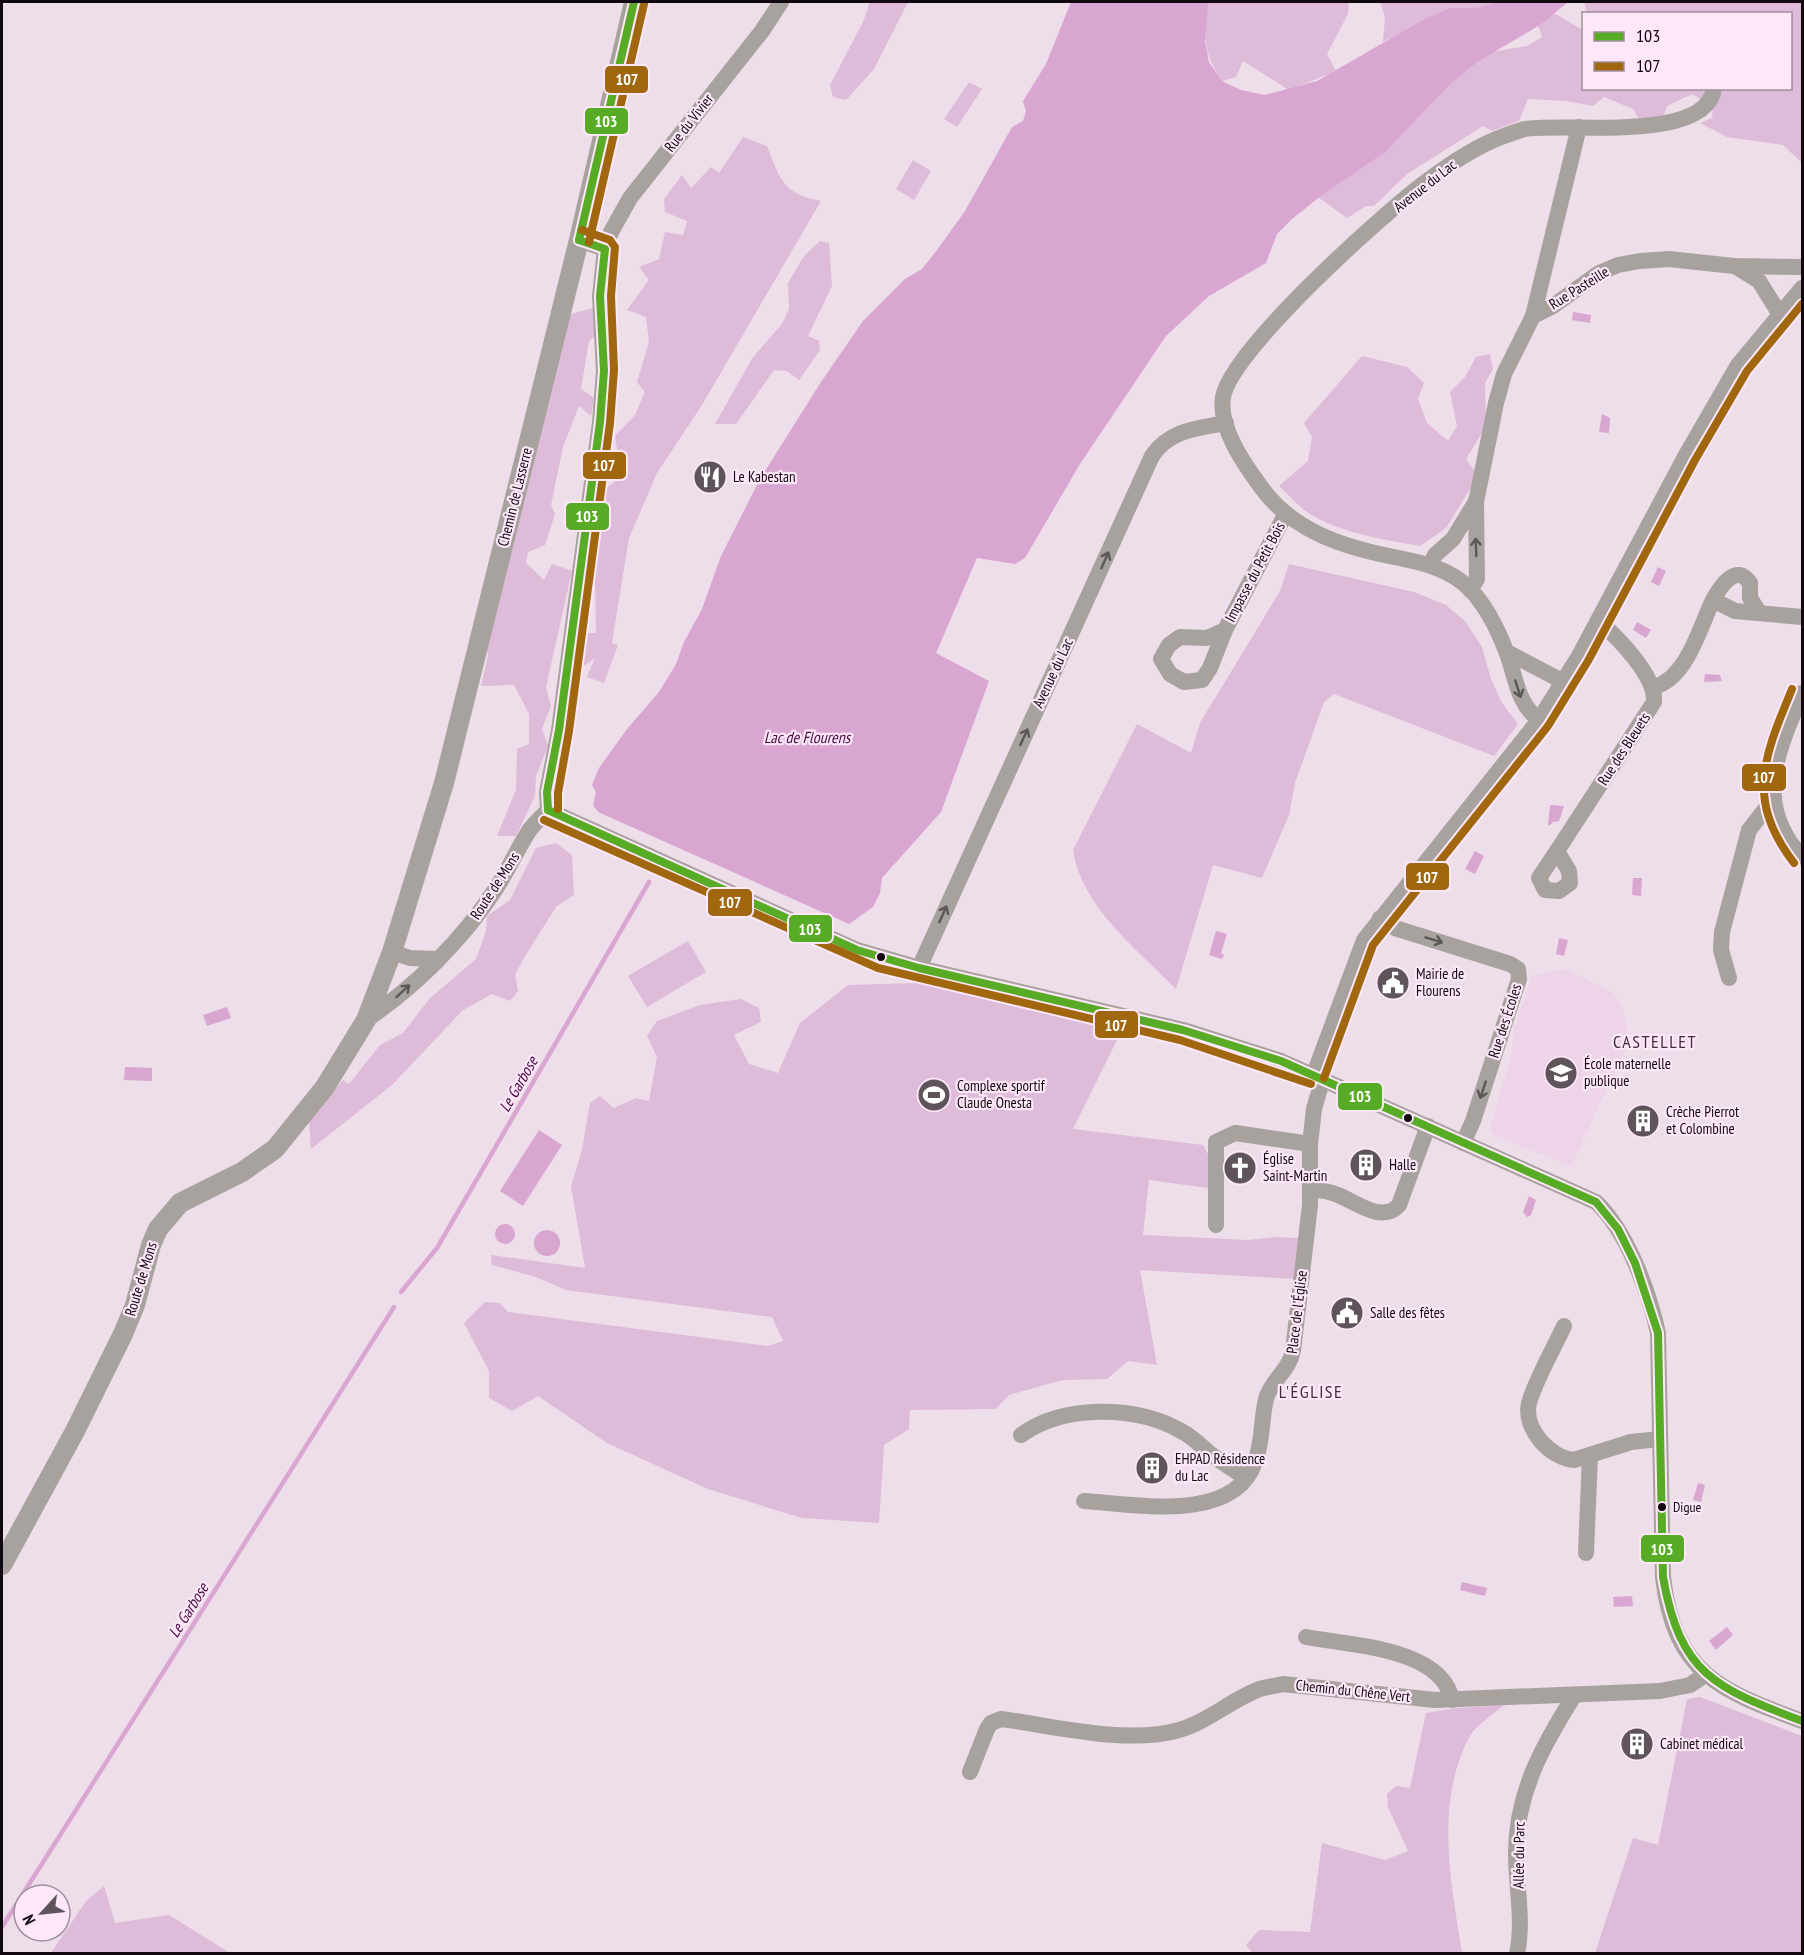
<svg xmlns="http://www.w3.org/2000/svg" width="1804" height="1955" viewBox="0 0 1804 1955" font-family="'PT Sans Narrow',sans-serif">
	<rect width="100%" height="100%" fill="#eddeea"/>
	<path fill="#edd4e8" d="M 1564,969 L 1613,992 L 1622,1007 L 1627,1025 L 1625,1050 L 1571,1166 L 1496,1137 L 1491,1133 L 1490,1128 L 1512,1052 L 1514,1029 L 1532,976 Z"/>
	<g fill="#debbd8">
		<path d="M 870,2 L 908,2 L 874,69 L 846,100 L 833,97 L 830,85 L 863,22 Z"/>
		<path d="M 1208,2 L 1349,2 L 1348,14 L 1327,54 L 1336,71 L 1289,90 L 1243,61 L 1236,77 L 1222,81 C 1203,53 1203,34 1208,2 Z"/>
		<path d="M 1377,2 L 1498,2 L 1476,8 L 1450,8 L 1383,42 L 1385,18 L 1381,4 Z"/>
		<path d="M 1584,2 L 1802,2 L 1802,163 L 1783,145 L 1727,137 L 1700,123 L 1712,118 L 1713,106 L 1692,94 L 1667,106 L 1660,126 L 1645,128 L 1633,109 L 1604,97 L 1593,106 L 1566,101 L 1528,99 L 1519,121 L 1492,131 L 1483,126 L 1407,174 L 1374,206 L 1366,206 L 1347,218 L 1311,192 L 1479,54 L 1527,46 L 1542,37 L 1537,23 L 1543,15 L 1556,14 L 1581,29 L 1583,24 L 1584,88 L 1790,88 L 1790,14 L 1587,13 Z"/>
		<path d="M 969,82 L 982,89 L 957,127 L 944,119 Z"/>
		<path d="M 743,137 L 767,146 C 780,179 783,194 821,201 L 702,405 L 657,473 L 629,538 L 612,643 L 618,645 L 604,683 L 587,677 L 595,658 L 577,671 L 585,633 L 596,633 L 595,576 L 606,488 L 621,477 L 615,436 L 635,415 L 645,392 L 637,382 L 649,342 L 646,317 L 627,310 L 649,280 L 639,267 L 659,259 L 665,232 L 683,235 L 687,221 L 665,212 L 664,199 L 682,175 L 691,188 L 711,167 L 719,173 Z"/>
		<path d="M 913,160 L 931,171 L 914,200 L 896,189 Z"/>
		<path d="M 820,241 L 829,243 L 832,286 L 808,336 L 819,341 L 820,350 L 799,380 L 787,371 L 774,370 L 736,424 L 715,424 L 753,357 L 782,324 L 789,309 L 788,283 L 804,256 Z"/>
		<path d="M 593,308 L 599,332 L 589,341 L 581,389 L 594,398 L 591,416 L 579,406 L 563,447 L 551,505 L 555,514 L 545,545 L 528,552 L 526,563 L 544,580 L 552,564 L 572,571 L 546,687 L 551,706 L 542,729 L 548,746 L 536,776 L 535,796 L 516,836 L 497,836 L 516,790 L 517,749 L 529,744 L 529,714 L 514,685 L 481,686 L 488,656 L 484,632 L 556,339 L 571,314 Z"/>
		<path d="M 1490,354 L 1493,369 L 1485,383 L 1486,426 L 1466,459 L 1478,476 L 1446,528 L 1420,546 C 1386,540 1336,532 1307,512 C 1297,505 1288,494 1279,486 L 1308,461 L 1312,437 L 1304,423 L 1362,356 L 1407,367 L 1424,383 L 1418,399 L 1427,423 L 1448,441 L 1457,426 L 1450,392 L 1465,377 L 1476,357 Z"/>
		<path d="M 1289,564 L 1414,592 L 1446,605 L 1465,621 L 1482,647 L 1491,679 L 1502,703 L 1518,724 L 1494,756 L 1334,694 L 1324,702 L 1295,783 L 1289,815 L 1262,878 L 1213,865 L 1176,989 C 1137,949 1082,908 1073,850 L 1137,724 L 1191,753 L 1200,723 L 1280,591 Z"/>
		<path d="M 556,843 L 572,855 L 574,895 L 556,907 L 527,953 L 515,974 L 518,991 L 510,1001 L 492,994 L 463,1010 L 392,1085 L 311,1149 L 309,1121 L 343,1080 L 349,1084 L 380,1045 L 403,1033 L 430,998 L 476,959 L 486,931 L 487,916 L 510,900 L 536,848 Z"/>
		<path d="M 688,941 L 706,972 L 647,1007 L 628,976 Z"/>
		<path d="M 917,983 L 1123,1028 L 1073,1129 L 1203,1145 L 1208,1154 L 1208,1188 L 1149,1180 L 1143,1235 L 1248,1240 L 1277,1237 L 1298,1238 L 1294,1279 L 1140,1270 L 1157,1365 L 1128,1361 L 1107,1379 L 1063,1380 L 1009,1395 L 996,1409 L 910,1410 L 909,1429 L 884,1445 L 879,1523 L 802,1518 L 708,1489 L 607,1443 L 538,1396 L 512,1411 L 489,1398 L 489,1371 L 464,1323 L 485,1302 L 500,1303 L 508,1312 L 768,1346 L 783,1341 L 772,1317 L 566,1290 L 536,1277 L 492,1265 L 491,1255 L 585,1268 L 571,1186 L 582,1150 L 590,1103 L 600,1096 L 614,1108 L 636,1098 L 649,1101 L 657,1057 L 647,1036 L 657,1021 L 700,1005 L 741,999 L 759,1008 L 761,1022 L 734,1035 L 749,1064 L 778,1073 L 800,1023 L 848,985 Z"/>
		<path d="M 1700,1697 L 1802,1736 L 1802,1953 L 1595,1953 L 1633,1838 L 1658,1845 L 1687,1699 Z"/>
		<path d="M 1504,1705 C 1494,1714 1476,1725 1470,1736 C 1434,1801 1451,1884 1462,1953 L 1253,1954 L 1246,1945 L 1259,1930 L 1310,1932 L 1322,1843 L 1385,1860 L 1408,1851 L 1388,1807 L 1387,1794 L 1396,1786 L 1410,1788 L 1426,1713 L 1457,1708 Z"/>
		<path d="M 104,1886 L 115,1923 L 169,1915 L 230,1953 L 51,1953 L 86,1901 Z"/>
	</g>
	<g fill="#d9a5d1">
		<path d="M 1071,2 L 1208,2 L 1205,41 L 1209,62 L 1222,81 L 1241,90 L 1265,95 L 1317,81 L 1421,21 L 1450,8 L 1476,8 L 1498,2 L 1568,2 L 1540,25 L 1477,62 L 1452,82 L 1385,152 L 1322,195 L 1292,219 L 1277,234 L 1266,263 L 1209,296 L 1166,336 L 1080,464 L 1025,558 L 1015,564 L 977,558 L 936,653 L 989,681 L 941,812 L 882,878 L 880,893 L 873,907 L 849,924 L 598,812 L 593,805 L 596,792 L 592,785 L 599,768 L 627,729 L 659,692 L 676,664 L 684,642 L 702,609 L 721,556 L 760,479 L 821,382 L 863,321 L 905,279 L 922,269 L 937,250 L 965,211 L 1012,127 L 1023,121 L 1026,111 L 1023,101 L 1046,64 Z"/>
		<path d="M 1573,312 L 1591,315 L 1590,323 L 1572,320 Z"/>
		<path d="M 1602,414 L 1610,418 L 1609,433 L 1599,432 Z"/>
		<path d="M 1658,567 L 1666,571 L 1659,586 L 1651,582 Z"/>
		<path d="M 1637,622 L 1651,630 L 1646,638 L 1633,630 Z"/>
		<path d="M 1705,674 L 1720,675 L 1722,681 L 1704,682 Z"/>
		<path d="M 1550,805 L 1564,806 L 1559,821 L 1553,822 L 1550,825 L 1548,825 Z"/>
		<path d="M 1475,851 L 1484,856 L 1475,874 L 1465,869 Z"/>
		<path d="M 1633,878 L 1642,878 L 1641,896 L 1632,895 Z"/>
		<path d="M 1216,931 L 1227,934 L 1221,953 L 1224,955 L 1222,959 L 1209,955 Z"/>
		<path d="M 1559,938 L 1568,940 L 1564,956 L 1556,954 Z"/>
		<path d="M 227,1007 L 231,1018 L 207,1026 L 203,1015 Z"/>
		<path d="M 125,1067 L 152,1068 L 152,1081 L 124,1080 Z"/>
		<path d="M 539,1130 L 562,1145 L 523,1206 L 500,1191 Z"/>
		<path d="M 1529,1196 L 1536,1200 L 1531,1215 L 1527,1217 L 1523,1212 Z"/>
		<circle cx="505" cy="1234" r="10"/>
		<circle cx="547" cy="1243" r="13"/>
		<path d="M 1698,1483 L 1705,1485 L 1701,1502 L 1693,1500 Z"/>
		<path d="M 1462,1582 L 1487,1588 L 1485,1596 L 1460,1590 Z"/>
		<path d="M 1632,1596 L 1633,1606 L 1614,1607 L 1613,1597 Z"/>
		<path d="M 1727,1627 L 1733,1635 L 1716,1650 L 1709,1641 Z"/>
	</g>
	<g fill="none" stroke-linecap="round" stroke-linejoin="round">
		<g stroke="#d9a5d1" stroke-width="4.5">
			<path d="M 401,1292 L 437,1248 L 649,882"/>
			<path d="M 2,1927 L 394,1307"/>
		</g>
		<g stroke="#a7a29e" stroke-width="16">
			<path d="M 605,249 L 611,232 L 630,198 L 762,31 L 781,2"/>
			<path d="M 1735,266 L 1759,281 L 1779,313"/>
			<path d="M 1533,316 L 1579,127"/>
			<path d="M 1430,565 L 1435,555 L 1453,539 L 1475,503"/>
			<path d="M 1470,590 L 1477,579 L 1476,502 L 1496,403 L 1504,374 L 1533,316 L 1553,306 L 1599,273 L 1618,265 L 1640,261 L 1669,259 L 1734,266 L 1802,267"/>
			<path d="M 1759,612 L 1750,598 L 1750,583 C 1736,562 1720,587 1713,600 L 1735,611 L 1802,617"/>
			<path d="M 1225,630 L 1210,668 L 1202,680 L 1184,682 L 1170,674 L 1161,659 L 1169,645 L 1180,637 L 1207,638 L 1225,630 L 1285,515"/>
			<path d="M 1507,652 L 1564,682"/>
			<path d="M 1654,687 C 1687,678 1699,629 1713,600"/>
			<path d="M 1802,693 C 1778,751 1752,803 1802,857"/>
			<path d="M 1539,720 C 1516,702 1516,676 1506,651 C 1498,630 1486,606 1470,589 C 1448,567 1419,562 1389,556 C 1340,546 1292,530 1261,487 C 1244,464 1218,427 1223,397 C 1232,349 1384,213 1427,181 C 1451,163 1476,146 1504,136 C 1510,134 1518,131 1525,129 C 1564,122 1707,144 1714,88"/>
			<path d="M 548,810 L 857,950 L 919,968 L 1183,1030 L 1281,1061 L 1596,1202 C 1627,1231 1649,1292 1658,1333 L 1663,1577 C 1674,1673 1720,1691 1802,1721"/>
			<path d="M 548,810 L 547,792 L 559,730 L 600,422 L 604,371 L 600,296 L 605,249 L 579,240"/>
			<path d="M 1557,851 L 1654,702 C 1656,676 1618,638 1599,621"/>
			<path d="M 1557,851 L 1569,871 L 1570,883 L 1559,891 L 1545,890 L 1539,878 Z"/>
			<path d="M 1380,918 L 1395,928 L 1510,964 L 1518,969 L 1519,979 L 1473,1121 L 1463,1143"/>
			<path d="M 392,952 L 410,958 L 437,959"/>
			<path d="M 919,968 L 1152,456 C 1169,430 1198,428 1226,423"/>
			<path d="M 1729,978 L 1721,950 L 1722,932 L 1749,830 L 1774,798"/>
			<path d="M 366,1020 C 416,986 462,940 495,890 C 507,872 516,852 527,834 C 532,825 541,818 548,810"/>
			<path d="M 1314,1074 L 1364,940 L 1539,720 L 1579,656 L 1686,455 L 1738,365 L 1802,288"/>
			<path d="M 1311,1190 C 1321,1190 1329,1191 1338,1195 C 1356,1202 1382,1224 1399,1205 L 1428,1126"/>
			<path d="M 1216,1225 L 1216,1142 L 1235,1133 L 1310,1144"/>
			<path d="M 1564,1326 C 1554,1348 1535,1381 1529,1403 C 1523,1429 1550,1458 1574,1460 L 1631,1442 L 1660,1439"/>
			<path d="M 1021,1435 C 1064,1404 1137,1405 1183,1432 C 1194,1438 1202,1447 1212,1455 C 1223,1463 1234,1470 1246,1478"/>
			<path d="M 1084,1501 C 1134,1504 1234,1524 1255,1462 C 1263,1442 1261,1419 1266,1399 C 1271,1380 1289,1371 1293,1351 L 1310,1205 L 1310,1144 L 1314,1109 L 1323,1078"/>
			<path d="M 1586,1553 L 1590,1455"/>
			<path d="M 1306,1637 C 1349,1645 1442,1648 1452,1700"/>
			<path d="M 970,1772 L 987,1729 L 991,1723 L 1001,1719 C 1054,1726 1127,1745 1179,1730 C 1207,1722 1230,1701 1257,1690 C 1265,1687 1275,1686 1283,1684 L 1435,1700 L 1660,1691 L 1690,1685 L 1705,1675"/>
			<path d="M 1517,1954 C 1524,1921 1516,1886 1516,1853 C 1516,1793 1543,1745 1574,1696"/>
		</g>
		<path stroke="#a7a29e" stroke-width="20" d="M 2,1565 L 75,1431 L 123,1334 L 135,1305 L 151,1245 L 158,1229 L 180,1203 L 242,1172 L 275,1149 L 325,1087 L 366,1020 L 392,952 L 444,783 L 579,240 L 634,2"/>
		<defs>
			<g id="bus-1">
				<path d="M 579,240 L 634,2"/>
				<path d="M 548,810 L 857,950 L 919,968 L 1183,1030 L 1281,1061 L 1596,1202 L 1618,1229 L 1635,1263 L 1658,1333 L 1663,1577 C 1680,1674 1715,1688 1802,1721"/>
				<path d="M 548,810 L 547,792 L 559,730 L 600,422 L 604,371 L 600,296 L 605,249 L 579,240"/>
			</g>
			<g id="bus-2">
				<path d="M 589,242 L 644,4"/>
				<path d="M 1792,689 C 1764,757 1745,799 1794,863"/>
				<path d="M 558,809 L 558,793 L 569,731 L 610,423 L 614,370 L 611,296 L 615,247 L 610,240 L 582,230"/>
				<path d="M 544,820 L 878,968 L 1180,1040 L 1311,1084"/>
				<path d="M 1324,1078 L 1373,945 L 1548,726 L 1588,661 L 1695,460 L 1747,371 L 1802,304"/>
			</g>
		</defs>
		<use href="#bus-1" stroke="#fde7f9" stroke-width="12"/>
		<use href="#bus-2" stroke="#fde7f9" stroke-width="12"/>
		<use href="#bus-1" stroke="#58ac25" stroke-width="8"/>
		<use href="#bus-2" stroke="#a0670f" stroke-width="8"/>
	</g>
	<defs><path id="oneway-shaft" d="M-6 0H5M1.5-3L5.5 0L1.5 3" fill="none" stroke-width="1.6" stroke-linecap="round" stroke-linejoin="round" transform="scale(1.5)"/></defs>
	<g stroke="#5c5657">
		<use href="#oneway-shaft" transform="translate(1476 547) rotate(-92)"/>
		<use href="#oneway-shaft" transform="translate(1105 560) rotate(-66)"/>
		<use href="#oneway-shaft" transform="translate(1518 689) rotate(72)"/>
		<use href="#oneway-shaft" transform="translate(1024 737) rotate(-65)"/>
		<use href="#oneway-shaft" transform="translate(943 914) rotate(-66)"/>
		<use href="#oneway-shaft" transform="translate(1434 940) rotate(17)"/>
		<use href="#oneway-shaft" transform="translate(403 991) rotate(-42)"/>
		<use href="#oneway-shaft" transform="translate(1483 1090) rotate(108)"/>
	</g>
	<defs>
		<symbol id="restaurant-disc" viewBox="-11 -11 22 22"><circle r="9.5" fill="#5f545c" stroke="#fde7f9"/><path d="M-5-6h1v4h1v-4h1v4h1v-4h1v5L-1.5 .5V6h-2V.5L-5-1ZM5-6V6H3V1.5H1.5Q1.5-4 5-6Z" fill="#fff"/></symbol>
		<symbol id="civic-disc" viewBox="-11 -11 22 22"><circle r="9.5" fill="#5f545c" stroke="#fde7f9"/><path d="M-.6-6.5H3V-4.5H.6V-3L4-1V1h2V6H-6V1h2V-1L-.6-3ZM-1.2 2.5V6h2.4V2.5Z" fill="#fff"/></symbol>
		<symbol id="school-disc" viewBox="-11 -11 22 22"><circle r="9.5" fill="#5f545c" stroke="#fde7f9"/><path d="M0-5L7-2L0 1L-7-2ZM-4 1L0 2.5L4 1V4Q0 6-4 4Z" fill="#fff"/></symbol>
		<symbol id="stadium-disc" viewBox="-11 -11 22 22"><circle r="9.5" fill="#5f545c" stroke="#fde7f9"/><path d="M0-5a6.5 5 0 1 0 0 10a6.5 5 0 1 0 0-10ZM-3.5-1.8h7v3.6h-7Z" fill="#fff"/></symbol>
		<symbol id="building-disc" viewBox="-11 -11 22 22"><circle r="9.5" fill="#5f545c" stroke="#fde7f9"/><path d="M-4-6H4V6H1V3H-1V6H-4ZM-2.5-4.3h1.7v1.8h-1.7ZM.8-4.3h1.7v1.8H.8ZM-2.5-1h1.7V.8h-1.7ZM.8-1h1.7V.8H.8Z" fill="#fff"/></symbol>
		<symbol id="church-disc" viewBox="-11 -11 22 22"><circle r="9.5" fill="#5f545c" stroke="#fde7f9"/><path d="M-1.2-6h2.4v3.5h3.3v2.4h-3.3V6h-2.4V-.1h-3.3v-2.4h3.3Z" fill="#fff"/></symbol>
	</defs>
	<g fill-rule="evenodd">
		<use href="#restaurant-disc" x="691" y="458" width="38" height="38"/>
		<use href="#civic-disc" x="1374" y="964" width="38" height="38"/>
		<use href="#school-disc" x="1542" y="1054" width="38" height="38"/>
		<use href="#stadium-disc" x="915" y="1076" width="38" height="38"/>
		<use href="#building-disc" x="1624" y="1102" width="38" height="38"/>
		<use href="#building-disc" x="1347" y="1146" width="38" height="38"/>
		<use href="#church-disc" x="1221" y="1149" width="38" height="38"/>
		<use href="#civic-disc" x="1328" y="1294" width="38" height="38"/>
		<use href="#building-disc" x="1133" y="1449" width="38" height="38"/>
		<use href="#building-disc" x="1618" y="1725" width="38" height="38"/>
	</g>
	<g fill="#120910" stroke="#fde7f9" stroke-width="2">
		<circle cx="881" cy="957" r="5"/>
		<circle cx="1408" cy="1118" r="5"/>
		<circle cx="1662" cy="1507" r="5"/>
	</g>
	<g text-anchor="middle" stroke-width="4.5" stroke-linejoin="round" paint-order="stroke">
		<g font-size="14" fill="#120910" stroke="#fde7f9" text-anchor="start">
			<text x="1673" y="1512">Digue</text>
		</g>
		<g font-size="15" fill="#120910" stroke="#fde7f9">
			<text transform="translate(689 123) rotate(-52)" y="5">Rue du Vivier</text>
			<text transform="translate(1425 186) rotate(-38)" y="5">Avenue du Lac</text>
			<text transform="translate(1579 288) rotate(-32)" y="5">Rue Pasteille</text>
			<text transform="translate(515 497) rotate(-76)" y="5">Chemin de Lasserre</text>
			<text transform="translate(1255 572) rotate(-62)" y="5">Impasse du Petit Bois</text>
			<text transform="translate(1053 673) rotate(-65)" y="5">Avenue du Lac</text>
			<text transform="translate(1624 749) rotate(-57)" y="5">Rue des Bleuets</text>
			<text transform="translate(495 886) rotate(-57)" y="5">Route de Mons</text>
			<text transform="translate(1505 1021) rotate(-72)" y="5">Rue des Écoles</text>
			<text transform="translate(141 1279) rotate(-73)" y="5">Route de Mons</text>
			<text transform="translate(1297 1312) rotate(-83)" y="5">Place de l'Église</text>
			<text transform="translate(1353 1691) rotate(6)" y="5">Chemin du Chêne Vert</text>
			<text transform="translate(1519 1855) rotate(-89)" y="5">Allée du Parc</text>
		</g>
		<g font-size="15" fill="#120910" stroke="#fde7f9" text-anchor="start">
			<text x="733" y="482">Le Kabestan</text>
			<text x="1416" y="979">Mairie de<tspan x="1416" dy="17">Flourens</tspan></text>
			<text x="1584" y="1069">École maternelle<tspan x="1584" dy="17">publique</tspan></text>
			<text x="957" y="1091">Complexe sportif<tspan x="957" dy="17">Claude Onesta</tspan></text>
			<text x="1666" y="1117">Crèche Pierrot<tspan x="1666" dy="17">et Colombine</tspan></text>
			<text x="1263" y="1164">Église<tspan x="1263" dy="17">Saint-Martin</tspan></text>
			<text x="1389" y="1170">Halle</text>
			<text x="1370" y="1318">Salle des fêtes</text>
			<text x="1175" y="1464">EHPAD Résidence<tspan x="1175" dy="17">du Lac</tspan></text>
			<text x="1660" y="1749">Cabinet médical</text>
		</g>
		<g font-size="16" font-style="italic" fill="#460940" stroke="#fde7f9">
			<text x="807" y="743">Lac de Flourens</text>
			<text transform="translate(518 1084) rotate(-60)" y="6">Le Garbose</text>
			<text transform="translate(188 1610) rotate(-58)" y="6">Le Garbose</text>
		</g>
		<g font-size="18" letter-spacing="1.5" fill="#412c3d" stroke="#fde7f9">
			<text x="1655" y="1048">CASTELLET</text>
			<text x="1311" y="1398">L'ÉGLISE</text>
		</g>
	</g>
	<g stroke="#fde7f9" stroke-width="2">
		<rect x="604" y="65" width="45" height="29" rx="6" fill="#a0670f"/>
		<rect x="584" y="107" width="45" height="28" rx="6" fill="#58ac25"/>
		<rect x="582" y="451" width="45" height="29" rx="6" fill="#a0670f"/>
		<rect x="565" y="502" width="45" height="29" rx="6" fill="#58ac25"/>
		<rect x="1741" y="763" width="46" height="29" rx="6" fill="#a0670f"/>
		<rect x="1405" y="862" width="45" height="29" rx="6" fill="#a0670f"/>
		<rect x="707" y="888" width="46" height="29" rx="6" fill="#a0670f"/>
		<rect x="788" y="914" width="45" height="29" rx="6" fill="#58ac25"/>
		<rect x="1094" y="1010" width="45" height="29" rx="6" fill="#a0670f"/>
		<rect x="1337" y="1082" width="46" height="29" rx="6" fill="#58ac25"/>
		<rect x="1640" y="1534" width="45" height="29" rx="6" fill="#58ac25"/>
	</g>
	<g font-size="16" text-anchor="middle" font-weight="bold" fill="#fff">
		<text x="627" y="85">107</text>
		<text x="606" y="127">103</text>
		<text x="604" y="471">107</text>
		<text x="587" y="522">103</text>
		<text x="1764" y="783">107</text>
		<text x="1427" y="883">107</text>
		<text x="730" y="908">107</text>
		<text x="810" y="935">103</text>
		<text x="1116" y="1031">107</text>
		<text x="1360" y="1102">103</text>
		<text x="1662" y="1555">103</text>
	</g>
	<rect width="1804" height="1955" fill="none" stroke="#120910" stroke-width="6"/>
	<rect x="1582" y="12" width="210" height="78" fill="#fde7f9" stroke="#9f8e9c" stroke-width="1.5"/>
	<rect x="1594" y="32" width="30" height="9" fill="#58ac25" stroke="#9f8e9c" stroke-width="1.5"/>
	<text x="1636" y="42" font-size="18" fill="#120910">103</text>
	<rect x="1594" y="62" width="30" height="9" fill="#a0670f" stroke="#9f8e9c" stroke-width="1.5"/>
	<text x="1636" y="72" font-size="18" fill="#120910">107</text>
	<g transform="translate(42 1913) rotate(243)"><circle r="28" fill="#fde7f9" stroke="#9f8e9c" stroke-width="1.5"/>
	<path d="M0-4.5L10 22L0 15L-10 22Z" fill="#5f545c"/>
	<text y="-9" font-size="16" font-weight="bold" text-anchor="middle" fill="#120910">N</text>
	</g>
</svg>
